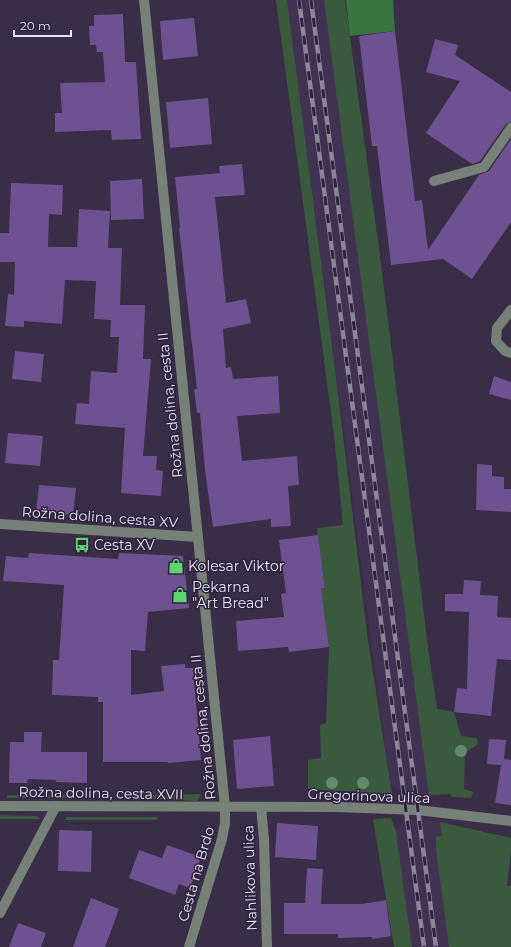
<svg xmlns="http://www.w3.org/2000/svg" width="511" height="947" viewBox="0 0 511 947" font-family="Montserrat,sans-serif">
	<rect width="100%" height="100%" fill="#392d47"/>
	<g fill="#413253">
		<path d="M 287,0 L 324,0 L 325,5 L 430,798 L 400,795 L 400,790 L 390,784 Z"/>
		<path d="M 403,818 L 440,822 L 442,836 L 437,841 L 436,850 L 449,947 L 412,947 L 396,831 L 403,822 Z"/>
	</g>
	<g fill="#395a3d">
		<path d="M 276,0 L 287,0 L 335,369 L 368,641 L 392,794 L 308,789 L 308,760 L 321,758 L 320,725 L 326,723 L 329,647 L 321,588 L 325,588 L 317,528 L 343,525 L 334,435 Z"/>
		<path d="M 324,0 L 345,0 L 380,256 L 429,655 L 437,709 L 454,712 L 461,736 L 477,738 L 478,744 L 465,753 L 464,789 L 473,792 L 471,798 L 452,797 L 450,794 L 429,795 Z"/>
		<path d="M 202,794 L 197,801 L 143,798 L 146,795 Z"/>
		<rect x="7" y="795" width="72" height="3"/>
		<path d="M 0,815 L 37,816 L 40,819 L 0,819 Z"/>
		<path d="M 66,817 L 158,817 L 157,820 L 65,820 Z"/>
		<path d="M 391,818 L 396,831 L 412,947 L 394,947 L 373,819 Z"/>
		<path d="M 440,822 L 511,838 L 511,851 L 507,886 L 511,886 L 511,947 L 449,947 L 436,850 L 436,837 L 442,836 Z"/>
	</g>
	<path fill="#387541" d="M 346,0 L 393,0 L 395,31 L 350,36 Z"/>
	<g fill="#6e5190">
		<path d="M 123,14 L 125,62 L 136,62 L 141,139 L 112,140 L 111,130 L 55,132 L 55,113 L 62,113 L 60,83 L 105,82 L 103,52 L 97,52 L 96,45 L 90,45 L 89,26 L 94,26 L 94,15 Z"/>
		<path d="M 194,18 L 198,56 L 163,60 L 160,21 Z"/>
		<path d="M 395,31 L 415,201 L 422,200 L 428,250 L 479,175 L 489,171 L 511,139 L 511,222 L 472,279 L 443,259 L 391,265 L 377,146 L 372,146 L 359,36 Z"/>
		<path d="M 435,39 L 458,45 L 455,55 L 511,92 L 511,122 L 506,124 L 480,161 L 472,164 L 426,133 L 460,81 L 426,72 Z"/>
		<path d="M 208,98 L 212,144 L 170,148 L 166,102 Z"/>
		<path d="M 242,164 L 245,195 L 215,197 L 226,303 L 246,299 L 251,323 L 223,329 L 226,368 L 231,367 L 233,379 L 278,376 L 280,413 L 237,416 L 242,461 L 297,456 L 299,485 L 288,486 L 291,526 L 271,527 L 271,519 L 213,527 L 205,471 L 200,413 L 197,413 L 194,389 L 197,389 L 179,228 L 180,228 L 175,177 L 220,173 L 219,166 Z"/>
		<path d="M 142,179 L 144,219 L 111,220 L 110,181 Z"/>
		<path d="M 11,183 L 63,185 L 62,215 L 49,214 L 48,247 L 77,247 L 79,209 L 110,211 L 108,248 L 122,248 L 120,305 L 145,305 L 143,359 L 151,359 L 143,456 L 157,456 L 156,470 L 163,471 L 161,496 L 121,493 L 125,428 L 75,424 L 77,403 L 89,404 L 91,371 L 117,373 L 119,337 L 110,337 L 111,320 L 94,319 L 96,281 L 65,280 L 62,324 L 24,321 L 24,327 L 5,326 L 8,294 L 14,295 L 15,262 L 0,262 L 0,233 L 9,233 Z"/>
		<path d="M 15,351 L 44,354 L 41,382 L 12,379 Z"/>
		<path d="M 494,376 L 511,382 L 511,400 L 489,394 Z"/>
		<path d="M 8,433 L 43,436 L 40,466 L 5,463 Z"/>
		<path d="M 477,464 L 492,465 L 492,476 L 504,477 L 504,489 L 511,489 L 511,512 L 476,510 Z"/>
		<path d="M 39,485 L 76,488 L 73,515 L 36,512 Z"/>
		<path d="M 318,535 L 325,588 L 321,588 L 329,647 L 289,652 L 288,647 L 238,651 L 236,621 L 284,617 L 281,594 L 286,593 L 279,540 Z"/>
		<path d="M 29,553 L 118,559 L 119,553 L 183,556 L 189,608 L 148,612 L 145,651 L 131,650 L 131,695 L 164,691 L 161,666 L 185,664 L 185,668 L 193,668 L 201,760 L 168,763 L 167,762 L 103,762 L 103,702 L 98,702 L 98,697 L 52,695 L 53,660 L 59,660 L 64,585 L 3,581 L 6,556 L 28,558 Z"/>
		<path d="M 464,580 L 481,581 L 480,595 L 498,596 L 497,617 L 511,618 L 511,660 L 497,659 L 491,716 L 454,712 L 457,688 L 467,689 L 469,612 L 445,611 L 445,594 L 463,594 Z"/>
		<path d="M 24,732 L 42,732 L 41,752 L 87,752 L 87,783 L 56,782 L 56,780 L 28,779 L 27,783 L 9,783 L 10,742 L 24,742 Z"/>
		<path d="M 270,736 L 274,786 L 237,789 L 233,740 Z"/>
		<path d="M 489,739 L 506,740 L 504,759 L 511,760 L 511,805 L 495,803 L 501,765 L 487,764 Z"/>
		<path d="M 277,823 L 318,826 L 316,860 L 275,857 Z"/>
		<path d="M 59,830 L 92,831 L 91,872 L 58,871 Z"/>
		<path d="M 167,845 L 201,857 L 190,888 L 179,884 L 175,895 L 129,878 L 139,850 L 162,858 Z"/>
		<path d="M 307,868 L 323,869 L 321,904 L 362,904 L 386,900 L 391,936 L 372,939 L 372,937 L 338,938 L 338,934 L 284,934 L 284,903 L 305,903 Z"/>
		<path d="M 91,898 L 119,909 L 105,947 L 73,947 Z"/>
		<path d="M 18,923 L 46,933 L 41,947 L 9,947 Z"/>
	</g>
	<g fill="none" stroke-linecap="round" stroke-linejoin="round">
		<g stroke="#768277" stroke-width="10">
			<path d="M 144,0 L 225,807 L 225,823 L 222,839 L 189,947"/>
			<path d="M 434,181 L 484,167 L 511,128"/>
			<path d="M 511,310 L 497,328 L 496,341 L 505,351 L 511,353"/>
			<path d="M 0,524 L 198,537"/>
			<path d="M 0,806 L 338,807 L 418,810 L 511,821"/>
			<path d="M 261,807 L 264,839 L 267,947"/>
			<path d="M 0,913 L 56,806"/>
		</g>
		<defs>
			<g id="rail">
				<path d="M 299,0 L 424,947"/>
				<path d="M 311,0 L 436,947"/>
			</g>
		</defs>
		<use href="#rail" stroke="#8f859b" stroke-width="4.5"/>
		<use href="#rail" stroke="#2f233d" stroke-width="3" stroke-dasharray="9" stroke-linecap="butt"/>
	</g>
	<g fill="#628b6e">
		<circle cx="461" cy="751" r="6"/>
		<circle cx="332" cy="783" r="6"/>
		<circle cx="363" cy="783" r="6"/>
	</g>
	<defs>
		<symbol id="bus-bare" viewBox="-9 -9 18 18"><path d="M-5-6H5V4H4V6H2V4H-2V6H-4V4H-5ZM-3.5-4V0h7V-4ZM-3.5 1.2v1.5H-2V1.2ZM2 1.2v1.5H3.5V1.2Z" fill="#5ad56f" stroke="#2f233d" stroke-width="2.5" paint-order="stroke"/></symbol>
		<symbol id="shop-bare" viewBox="-9 -9 18 18"><path d="M-5-2.5h2.3a2.7 3.5 0 0 1 5.4 0H5L5.5 6h-11ZM-1.5-2.5h3a1.5 2.3 0 0 0-3 0Z" fill="#5ad56f" stroke="#2f233d" stroke-width="2.5" paint-order="stroke"/></symbol>
	</defs>
	<g fill-rule="evenodd">
		<use href="#bus-bare" x="71" y="534" width="22" height="22"/>
		<use href="#shop-bare" x="165" y="555" width="22" height="22"/>
		<use href="#shop-bare" x="169" y="584" width="22" height="22"/>
	</g>
	<g text-anchor="middle" stroke-width="3" stroke-linejoin="round" paint-order="stroke">
		<g font-size="14" fill="#e9e2f3" stroke="#2f233d">
			<text transform="translate(170 405) rotate(-96)" y="5">Rožna dolina, cesta II</text>
			<text transform="translate(100 517) rotate(4)" y="5">Rožna dolina, cesta XV</text>
			<text transform="translate(203 727) rotate(-96)" y="5">Rožna dolina, cesta II</text>
			<text transform="translate(101 793) rotate(1)" y="5">Rožna dolina, cesta XVII</text>
			<text transform="translate(369 796) rotate(2)" y="5">Gregorinova ulica</text>
			<text transform="translate(196 874) rotate(-74)" y="5">Cesta na Brdo</text>
			<text transform="translate(250 878) rotate(-92)" y="5">Nahlikova ulica</text>
		</g>
		<g font-size="14" fill="#e9e2f3" stroke="#2f233d" text-anchor="start">
			<text x="94" y="550">Cesta XV</text>
			<text x="188" y="571">Kolesar Viktor</text>
			<text x="192" y="592">Pekarna<tspan x="192" dy="16">"Art Bread"</tspan></text>
		</g>
	</g>
	<path d="M14 30v6h57v-6" fill="none" stroke="#e9e2f3" stroke-width="2"/>
	<text x="20" y="30" font-size="12" fill="#e9e2f3" stroke="#2f233d" stroke-width="3" paint-order="stroke">20 m</text>
</svg>
